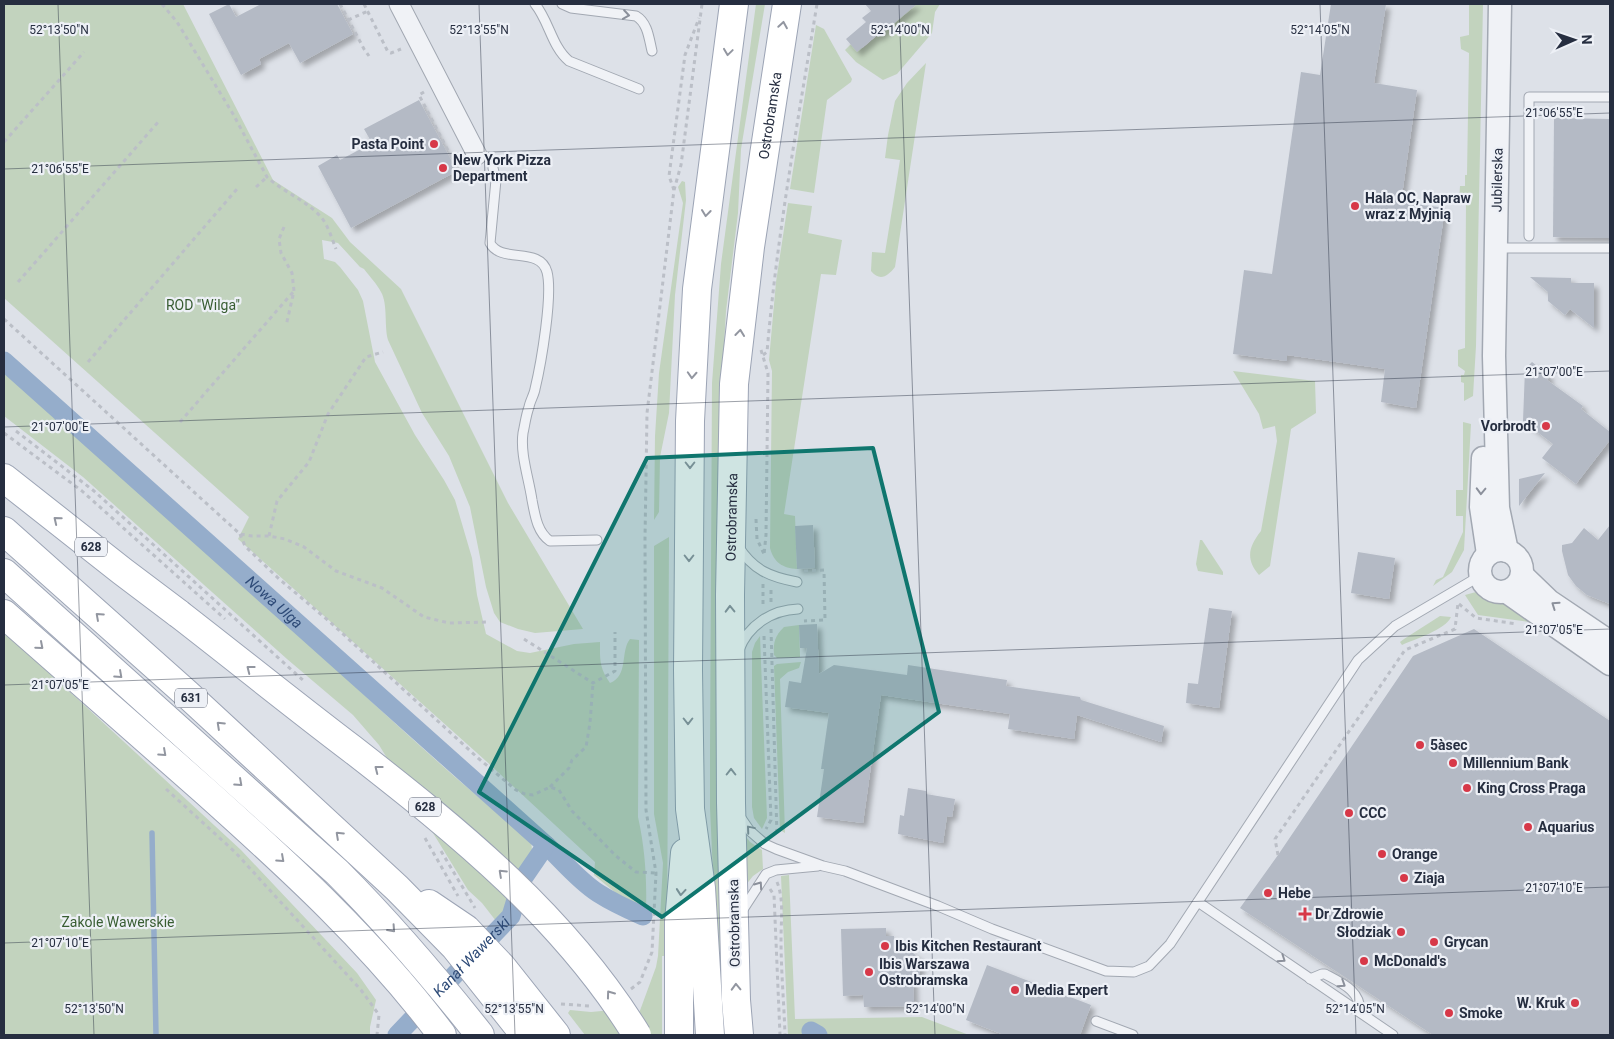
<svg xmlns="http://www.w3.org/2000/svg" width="1614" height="1039" viewBox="0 0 1614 1039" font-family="Roboto,sans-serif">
	<defs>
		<filter id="shadow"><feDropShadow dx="4.5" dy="4.5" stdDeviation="2.5" flood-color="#0004"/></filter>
	</defs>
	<rect width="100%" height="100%" fill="#dde1e8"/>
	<g fill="#c2d3be">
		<path d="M 4,4 L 183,4 L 273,180 L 332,218 L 350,242 L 401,289 L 508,503 L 583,629 L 535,633 L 518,629 L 500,622 L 494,613 L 486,587 L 470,507 L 449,456 L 422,413 L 388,340 C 384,326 388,304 381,292 C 377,284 370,277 364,269 L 360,267 L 338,243 L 322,240 L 324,259 L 335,262 L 340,267 L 358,290 L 363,301 L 375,362 L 415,435 L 444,480 L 455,500 L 472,558 L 477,595 L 486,634 L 517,651 L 530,653 L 574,644 L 600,642 C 600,659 599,668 610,683 C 629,676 620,651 630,639 L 639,640 L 638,817 C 645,848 647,879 646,911 L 623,899 L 594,875 L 595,862 L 486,761 L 238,539 L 249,517 L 4,298 Z"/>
		<path d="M 756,4 L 765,4 L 741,149 L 738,213 L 726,311 L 721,398 L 728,1035 L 725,1035 L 723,1004 L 719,1004 L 710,808 L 710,753 L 712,383 L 721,264 Z"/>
		<path d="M 913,4 L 940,4 L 935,12 L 932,33 L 897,74 L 883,80 L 856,62 L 845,50 L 855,40 L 863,48 Z"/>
		<path d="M 1469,4 L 1483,4 L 1476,346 L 1473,396 L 1464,401 L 1464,383 L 1461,382 L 1461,375 L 1464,375 L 1465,371 L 1458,366 L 1458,350 L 1465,348 L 1466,203 L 1459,202 L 1460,186 L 1465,186 L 1465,175 L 1467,175 L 1469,53 L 1461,49 L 1460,37 L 1469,35 Z"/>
		<path d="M 816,25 L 824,29 L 852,79 L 851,82 L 827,100 L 814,193 L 790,189 Z"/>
		<path d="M 926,63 L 895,267 C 888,276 880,282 871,271 L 872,252 L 885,253 L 900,160 L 885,158 L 888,135 L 895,101 L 907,83 Z"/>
		<path d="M 682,181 L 685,182 L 686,200 L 675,295 L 669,413 L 660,457 L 659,512 L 654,520 L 655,436 L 659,373 L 683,203 L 678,187 Z"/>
		<path d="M 788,203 L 812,206 L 808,233 L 842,240 L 836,275 L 821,274 L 784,514 L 795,516 L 797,569 C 783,568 774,563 770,548 L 772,371 L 769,360 L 776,282 Z"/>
		<path d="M 4,369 C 105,460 207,551 307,642 C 380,709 453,779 531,840 L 532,850 L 523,873 L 508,910 L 496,921 L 482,903 L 468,890 L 379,745 L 353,715 L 287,659 L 83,477 L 4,416 Z"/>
		<path d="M 1233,371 L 1315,381 L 1316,413 L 1291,429 L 1270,566 L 1259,575 C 1245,559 1249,546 1261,531 L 1277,441 L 1275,426 L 1263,429 L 1259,414 Z"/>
		<path d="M 1463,422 L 1471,424 L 1464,550 L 1452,572 L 1433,586 L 1436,580 L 1443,577 L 1463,532 L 1463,516 L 1456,516 L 1456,490 L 1463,490 Z"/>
		<path d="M 669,537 L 667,956 L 662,956 L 662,1035 L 631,1035 L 656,967 L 658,956 L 663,863 L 654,814 L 654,546 Z"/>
		<path d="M 1200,540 L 1202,540 L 1223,572 L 1223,575 L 1198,571 L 1196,564 Z"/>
		<path d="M 1476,592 L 1493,599 L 1505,601 L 1536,623 L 1478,615 L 1465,595 Z"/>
		<path d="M 1440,616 L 1451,617 C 1445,630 1415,639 1402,645 L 1400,642 L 1404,639 Z"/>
		<path d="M 799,625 L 800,657 L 777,658 L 774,655 C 773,642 775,636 784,627 Z"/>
		<path d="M 4,631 L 241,850 L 357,973 L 376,1000 L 370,1027 L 370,1035 L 4,1035 Z"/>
		<path d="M 760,636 L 767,818 L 762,829 L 754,818 L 752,807 L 752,652 L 755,643 Z"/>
		<path d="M 801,662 L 799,668 L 788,672 L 780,679 L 785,833 L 780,830 L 774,666 L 777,664 Z"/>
		<path d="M 744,834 L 750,842 L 762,850 L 763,869 L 753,876 L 745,886 Z"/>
		<path d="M 789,875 L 795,1019 L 922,1017 L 969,1035 L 788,1035 L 781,876 Z"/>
		<path d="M 630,998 L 618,1035 L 585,1035 L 568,1013 L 570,1010 L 591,1012 L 612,1010 Z"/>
	</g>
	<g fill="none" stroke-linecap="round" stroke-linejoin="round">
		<path stroke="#95adcb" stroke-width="5.5" d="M 152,833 L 156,1035"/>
		<g stroke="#95adcb" stroke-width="19">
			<path id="s1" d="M 4,361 L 546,845 C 563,861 578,880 598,893 C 612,902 627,909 643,916"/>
			<path d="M 811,1031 L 818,1035"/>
			<path id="s2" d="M 397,1035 L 511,916 L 522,880 L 546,845"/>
		</g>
	</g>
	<g fill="#b4bac5" filter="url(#shadow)">
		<path d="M 229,4 L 236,17 L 261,4 L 337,4 L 353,34 L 300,63 L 289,43 L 259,59 L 261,64 L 241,75 L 209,14 Z"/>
		<path d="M 865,4 L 917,4 L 878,37 L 877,35 L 857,52 L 846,39 L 866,22 L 862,18 L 871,11 Z"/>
		<path d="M 1331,4 L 1386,4 L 1374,83 L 1417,90 L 1401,202 L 1445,208 L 1416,408 L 1381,402 L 1385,369 L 1287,355 L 1287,361 L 1233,354 L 1244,270 L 1272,274 L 1301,72 L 1320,75 Z"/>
		<path d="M 419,100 L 457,171 L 351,228 L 318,166 L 337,155 L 340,160 L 372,143 L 364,129 Z"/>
		<path d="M 1554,118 L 1610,119 L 1610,238 L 1553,237 Z"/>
		<path d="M 1530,277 L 1571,278 L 1571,283 L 1594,283 L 1594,328 L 1570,309 L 1565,315 L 1548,301 L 1548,292 Z"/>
		<path d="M 1532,362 L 1550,376 L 1547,380 L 1583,406 L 1581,409 L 1610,432 L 1610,440 L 1576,484 L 1542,458 L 1553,444 L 1523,421 L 1525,369 Z"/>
		<path d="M 1545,473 L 1519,506 L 1519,479 Z"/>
		<path d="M 813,525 L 815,568 L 797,569 L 795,526 Z"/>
		<path d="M 1610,525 L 1610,604 L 1587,595 L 1576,586 L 1568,575 L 1562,551 L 1562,545 L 1572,543 L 1584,528 L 1598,540 Z"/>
		<path d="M 1358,552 L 1395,558 L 1389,599 L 1351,593 Z"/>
		<path d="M 1209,608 L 1232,611 L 1219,708 L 1186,703 L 1188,683 L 1198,684 Z"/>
		<path d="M 817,624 L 819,674 L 834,665 L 907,675 L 908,665 L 1007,680 L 1006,686 L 1080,697 L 1081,700 L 1164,726 L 1161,742 L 1077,715 L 1074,739 L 1008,729 L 1010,714 L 881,695 L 863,823 L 817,817 L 824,769 L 821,769 L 829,713 L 785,707 L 789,681 L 801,683 L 807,648 L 800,648 L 799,625 Z"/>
		<path d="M 1474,629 L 1610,721 L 1610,1035 L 1433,1035 L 1240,908 L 1278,855 L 1413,656 Z"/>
		<path d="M 908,788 L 926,791 L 926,794 L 955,799 L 952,817 L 947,816 L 943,843 L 898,834 L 900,815 L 904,816 Z"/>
		<path d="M 886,928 L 886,936 L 894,936 L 895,944 L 903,944 L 920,959 L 920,976 L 913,976 L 914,1006 L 864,1007 L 863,995 L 843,996 L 841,929 Z"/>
		<path d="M 987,965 L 1091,1005 L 1080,1035 L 1004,1035 L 966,1020 Z"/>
	</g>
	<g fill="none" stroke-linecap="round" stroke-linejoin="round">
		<defs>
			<g id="service">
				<path d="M 535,4 C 549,21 552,47 569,61 L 639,89"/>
				<path d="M 562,4 L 571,8 L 636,16 C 648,23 649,39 652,51"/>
				<path d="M 493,168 L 496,180 L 490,243 C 501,264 540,246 547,272 C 553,295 541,364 535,389 C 534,395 530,401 529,407 C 526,415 525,424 523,433 C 520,454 529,479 532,500 C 535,515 537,532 550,541 L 597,540"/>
				<path d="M 1529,236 L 1529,97 L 1610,97"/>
				<path d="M 1496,248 L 1610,248"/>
				<path d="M 738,546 C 753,570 770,577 797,582"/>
				<path d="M 739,650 C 748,625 772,610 798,609"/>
				<path d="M 739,815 L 750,831 L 765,844 L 776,849 L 823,866 L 845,871 L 938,906 L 992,929 L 1106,971 L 1134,972 L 1149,966 L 1170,944 L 1358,660 L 1395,626 L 1480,576"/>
				<path d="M 1198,902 L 1393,1035"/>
				<path d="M 742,911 L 766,874 L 776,870 L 818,866"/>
				<path d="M 1310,979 L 1322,974 L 1325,974 C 1342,983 1361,991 1360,1012"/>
				<path d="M 1096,1021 L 1133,1035"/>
			</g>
			<path id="minor" d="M 399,4 L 477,155"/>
			<g id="tertiary">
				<path d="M 1500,4 L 1494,356 L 1498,508 L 1507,551"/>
				<path d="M 1483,458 L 1481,507 L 1488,554"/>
				<circle cx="1501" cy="571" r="21"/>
				<path d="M 1522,575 L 1549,601 L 1610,642"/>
				<path d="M 1507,592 L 1610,664"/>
			</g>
			<g id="primary">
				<path d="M 4,478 L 122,571 L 179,614"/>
				<path d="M 4,531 L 187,694 L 397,888 L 455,947 L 525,1035"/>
				<path d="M 4,573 L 337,872 C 388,923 435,978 480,1035"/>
				<path d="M 4,614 C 71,673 138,732 205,791 C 290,867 374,944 442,1035"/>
				<path d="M 429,904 L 466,929 L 502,967 L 556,1035"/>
				<path d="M 679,1035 L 679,922 L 685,853"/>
				<path d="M 710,1035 L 701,888 L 690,809 L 688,670 L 690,421 L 697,289 L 734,4"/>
				<path id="s3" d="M 739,1035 L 736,1000 L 731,803 L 730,595 L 734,384 L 750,247 L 787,4"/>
			</g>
		</defs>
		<use href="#service" stroke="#a2a8b2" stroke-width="11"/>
		<use href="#minor" stroke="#a2a8b2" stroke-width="21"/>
		<use href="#tertiary" stroke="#a2a8b2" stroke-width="25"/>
		<use href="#primary" stroke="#9ca4b5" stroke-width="30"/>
		<g stroke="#bbbfc7" stroke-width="3" stroke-dasharray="4 4" stroke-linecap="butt">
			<path d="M 162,4 L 177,22 L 233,114 L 267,177 C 283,192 306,200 321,217 C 328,225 332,239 336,249"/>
			<path d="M 340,4 L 364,49 L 369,56"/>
			<path d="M 364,4 L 388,52 L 391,53 L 401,49"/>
			<path d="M 348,20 L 368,11"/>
			<path d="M 424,92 L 419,95 L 455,164"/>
			<path d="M 4,142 L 84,52"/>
			<path d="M 256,187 L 267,177"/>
			<path d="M 674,190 L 669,176 L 685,55 L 699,18"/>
			<path d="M 284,227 L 279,239 L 281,253 L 292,273 L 294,291 L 286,326"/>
			<path d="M 18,282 L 160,120"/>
			<path d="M 4,319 L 240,534 L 252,536 L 269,536 L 285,539 L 304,547 L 336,571 L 382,588 L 424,617 L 449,623 L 489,622"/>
			<path d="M 761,350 L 768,373 L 766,535 L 764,555"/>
			<path d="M 763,355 L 767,352 C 777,235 798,120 817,4"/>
			<path d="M 88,362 L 237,189"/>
			<path d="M 180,422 L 294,291"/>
			<path d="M 16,431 L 94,491 L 305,682"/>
			<path d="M 4,433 L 82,491 L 225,619"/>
			<path d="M 756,519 L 757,539 L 764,554"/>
			<path d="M 240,534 L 245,546 L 278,578 L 330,622 L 478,758 L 516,790 L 525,794 L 533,795 L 550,787 L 559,790 L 572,811 L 616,856 L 636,872 L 656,873"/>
			<path d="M 269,536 L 277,501 L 309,462 L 328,414 L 366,357 L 383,352"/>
			<path d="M 804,571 L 824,570 L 825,620 L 804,621"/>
			<path d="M 763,584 L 763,605"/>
			<path d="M 771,602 L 771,588"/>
			<path d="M 1459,604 L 1476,618 L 1517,624"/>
			<path d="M 771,629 L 777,836"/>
			<path d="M 764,636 L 771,820 L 766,829"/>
			<path d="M 524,639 L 593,683 L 615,671 L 615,632"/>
			<path d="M 550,787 L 569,768 L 572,760 L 586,747 L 590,723 L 593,683"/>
			<path d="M 166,789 L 235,852 L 361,990 L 379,1015 L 377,1035"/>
			<path d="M 425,838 L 458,896"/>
			<path d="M 441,851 L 475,908"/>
			<path d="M 1278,855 L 1275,839 L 1405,650 L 1455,629 L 1458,603"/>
			<path d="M 777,882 C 784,899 781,920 781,939 C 781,971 784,1003 785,1035"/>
			<path d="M 770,889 L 774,895 L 780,1035"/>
			<path d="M 631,989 L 640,982 L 652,952 L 656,873 L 646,810 L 645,539 L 647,413 L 674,190 L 681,165 L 702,4"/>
			<path d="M 561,1004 L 590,1006"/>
		</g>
		<use href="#service" stroke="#f0f2f6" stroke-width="9"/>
		<use href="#minor" stroke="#f0f2f6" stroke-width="19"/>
		<use href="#tertiary" stroke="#f0f2f6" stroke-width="22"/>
		<use href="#primary" stroke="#fff" stroke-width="28"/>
		<defs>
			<path id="primary-bridge" d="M 179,614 C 237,659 294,705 352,749 C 460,833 565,918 637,1035"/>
		</defs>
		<use href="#primary-bridge" stroke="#9ca4b5" stroke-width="30" stroke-linecap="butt"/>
		<use href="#primary-bridge" stroke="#fff" stroke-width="28"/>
	</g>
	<defs><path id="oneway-chevron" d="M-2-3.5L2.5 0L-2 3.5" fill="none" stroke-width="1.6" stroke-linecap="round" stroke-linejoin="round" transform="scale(1.25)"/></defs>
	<g stroke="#8b909b">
		<use href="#oneway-chevron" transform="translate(626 15) rotate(8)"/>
		<use href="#oneway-chevron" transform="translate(1481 491) rotate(92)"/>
		<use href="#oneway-chevron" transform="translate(1555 605) rotate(-145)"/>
		<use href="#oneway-chevron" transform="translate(750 829) rotate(-130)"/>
		<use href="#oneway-chevron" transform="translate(759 885) rotate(-55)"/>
		<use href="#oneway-chevron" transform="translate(1282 959) rotate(34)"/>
		<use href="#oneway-chevron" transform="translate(1342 984) rotate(33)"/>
	</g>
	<g stroke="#9296a0">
		<use href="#oneway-chevron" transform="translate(783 25) rotate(-81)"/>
		<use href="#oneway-chevron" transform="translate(728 52) rotate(98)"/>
		<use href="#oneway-chevron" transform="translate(706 213) rotate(97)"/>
		<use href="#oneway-chevron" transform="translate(740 333) rotate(-84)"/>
		<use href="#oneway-chevron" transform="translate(692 375) rotate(93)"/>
		<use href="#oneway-chevron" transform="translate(690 465) rotate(90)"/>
		<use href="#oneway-chevron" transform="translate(57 520) rotate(-141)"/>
		<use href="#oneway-chevron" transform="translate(689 558) rotate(90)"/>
		<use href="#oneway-chevron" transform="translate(730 609) rotate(-91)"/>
		<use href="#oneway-chevron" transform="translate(99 616) rotate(-138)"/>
		<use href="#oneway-chevron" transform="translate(40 646) rotate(41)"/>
		<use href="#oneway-chevron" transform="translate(250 669) rotate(-142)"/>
		<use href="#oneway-chevron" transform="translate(119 675) rotate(42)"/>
		<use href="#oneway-chevron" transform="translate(688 721) rotate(90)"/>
		<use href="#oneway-chevron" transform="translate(220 725) rotate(-137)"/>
		<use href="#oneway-chevron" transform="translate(163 753) rotate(42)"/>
		<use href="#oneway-chevron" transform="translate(378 769) rotate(-142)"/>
		<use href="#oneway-chevron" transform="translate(731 772) rotate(-90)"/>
		<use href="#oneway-chevron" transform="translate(239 783) rotate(42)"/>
		<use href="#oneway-chevron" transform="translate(339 835) rotate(-137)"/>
		<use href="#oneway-chevron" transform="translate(281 859) rotate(42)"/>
		<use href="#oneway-chevron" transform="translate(502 873) rotate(-137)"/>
		<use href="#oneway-chevron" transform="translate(681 892) rotate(95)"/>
		<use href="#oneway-chevron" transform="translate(392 929) rotate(48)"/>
		<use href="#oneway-chevron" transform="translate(736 987) rotate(-92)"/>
		<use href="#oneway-chevron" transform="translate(610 994) rotate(-126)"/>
	</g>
	<path fill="#0f766e" fill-opacity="0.2" stroke="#0f766e" stroke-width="4" stroke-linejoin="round" d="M 873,448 L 939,712 L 662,917 L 479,792 L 647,458 Z"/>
	<path fill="none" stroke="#262e40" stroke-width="1" stroke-opacity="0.45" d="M 58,4 L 94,1035M 479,4 L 515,1035M 899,4 L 935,1035M 1320,4 L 1356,1035M 4,169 L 1610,113M 4,427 L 1610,371M 4,685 L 1610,629M 4,943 L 1610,887"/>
	<g fill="#d73848" stroke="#edf0f6" stroke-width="2">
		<circle cx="434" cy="144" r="5"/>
		<circle cx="443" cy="168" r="5"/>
		<circle cx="1355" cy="206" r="5"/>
		<circle cx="1546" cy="426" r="5"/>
		<circle cx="1420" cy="745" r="5"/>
		<circle cx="1453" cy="763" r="5"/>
		<circle cx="1467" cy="788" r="5"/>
		<circle cx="1349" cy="813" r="5"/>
		<circle cx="1528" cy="827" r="5"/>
		<circle cx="1382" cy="854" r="5"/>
		<circle cx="1404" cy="878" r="5"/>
		<circle cx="1268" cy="893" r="5"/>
		<path d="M1302.5 906.5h5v5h5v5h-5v5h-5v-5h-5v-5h5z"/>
		<circle cx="1401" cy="932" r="5"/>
		<circle cx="1434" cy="942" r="5"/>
		<circle cx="885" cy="946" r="5"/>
		<circle cx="1364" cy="961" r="5"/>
		<circle cx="869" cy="972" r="5"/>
		<circle cx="1015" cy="990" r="5"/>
		<circle cx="1575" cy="1003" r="5"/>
		<circle cx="1449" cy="1013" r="5"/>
	</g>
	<g text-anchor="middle" stroke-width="4.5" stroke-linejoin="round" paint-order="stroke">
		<g fill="#edf0f6" stroke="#626877" stroke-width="1">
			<rect x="75" y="537.5" width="32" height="19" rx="4"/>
			<rect x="175" y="688.5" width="32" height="19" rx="4"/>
			<rect x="409" y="797.5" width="32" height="19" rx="4"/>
		</g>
		<g font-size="12" font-weight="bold" fill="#262e40">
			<text x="91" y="551">628</text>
			<text x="191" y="702">631</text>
			<text x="425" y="811">628</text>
		</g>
		<g font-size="14" fill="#262e40" stroke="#edf0f6">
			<text dy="5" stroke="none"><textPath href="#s3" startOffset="922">Ostrobramska</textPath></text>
			<text transform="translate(1497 180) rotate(-89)" y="5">Jubilerska</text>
			<text dy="5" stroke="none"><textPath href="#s3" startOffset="518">Ostrobramska</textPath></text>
			<text transform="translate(734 923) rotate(-91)" y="5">Ostrobramska</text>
		</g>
		<g font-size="14" font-weight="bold" fill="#262e40" stroke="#edf0f6" text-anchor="start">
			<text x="424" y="149" text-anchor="end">Pasta Point</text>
			<text x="453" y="165">New York Pizza<tspan x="453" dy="16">Department</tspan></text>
			<text x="1365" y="203">Hala OC, Napraw<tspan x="1365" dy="16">wraz z Myjnią</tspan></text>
			<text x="1536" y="431" text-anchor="end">Vorbrodt</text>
			<text x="1430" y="750">5àsec</text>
			<text x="1463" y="768">Millennium Bank</text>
			<text x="1477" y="793">King Cross Praga</text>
			<text x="1359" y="818">CCC</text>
			<text x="1538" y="832">Aquarius</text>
			<text x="1392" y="859">Orange</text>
			<text x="1414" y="883">Ziaja</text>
			<text x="1278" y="898">Hebe</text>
			<text x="1315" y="919">Dr Zdrowie</text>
			<text x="1391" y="937" text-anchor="end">Słodziak</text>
			<text x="1444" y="947">Grycan</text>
			<text x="895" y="951">Ibis Kitchen Restaurant</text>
			<text x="1374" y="966">McDonald's</text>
			<text x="879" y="969">Ibis Warszawa<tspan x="879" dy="16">Ostrobramska</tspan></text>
			<text x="1025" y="995">Media Expert</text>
			<text x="1565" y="1008" text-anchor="end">W. Kruk</text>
			<text x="1459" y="1018">Smoke</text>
		</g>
		<g font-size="14" fill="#385d32" stroke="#edf0f6">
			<text x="203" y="310">ROD "Wilga"</text>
			<text x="118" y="927">Zakole Wawerskie</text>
		</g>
		<g font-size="15" font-style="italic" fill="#2d4a77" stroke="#edf0f6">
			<text dy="5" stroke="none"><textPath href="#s1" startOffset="362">Nowa Ulga</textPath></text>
			<text dy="5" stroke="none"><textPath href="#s2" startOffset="108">Kanał Wawerski</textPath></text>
		</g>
	</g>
	<g font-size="12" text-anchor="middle" fill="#262e40" stroke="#edf0f6" stroke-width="4.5" stroke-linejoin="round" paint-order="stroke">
		<text x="59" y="34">52°13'50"N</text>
		<text x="479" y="34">52°13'55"N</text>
		<text x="900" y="34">52°14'00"N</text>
		<text x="1320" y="34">52°14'05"N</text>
		<text x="1554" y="117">21°06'55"E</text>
		<text x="60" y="173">21°06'55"E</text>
		<text x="1554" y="376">21°07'00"E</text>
		<text x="60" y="431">21°07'00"E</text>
		<text x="1554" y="634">21°07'05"E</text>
		<text x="60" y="689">21°07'05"E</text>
		<text x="1554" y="892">21°07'10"E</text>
		<text x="60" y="947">21°07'10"E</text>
		<text x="94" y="1013">52°13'50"N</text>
		<text x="514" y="1013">52°13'55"N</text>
		<text x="935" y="1013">52°14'00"N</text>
		<text x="1355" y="1013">52°14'05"N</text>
	</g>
	<rect width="1614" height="1039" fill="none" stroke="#262e40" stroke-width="10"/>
	<g transform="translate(1574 40) rotate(88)" stroke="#edf0f6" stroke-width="4" paint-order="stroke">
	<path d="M0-4L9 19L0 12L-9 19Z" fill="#262e40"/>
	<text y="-8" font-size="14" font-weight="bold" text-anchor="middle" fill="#262e40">N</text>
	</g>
</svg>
